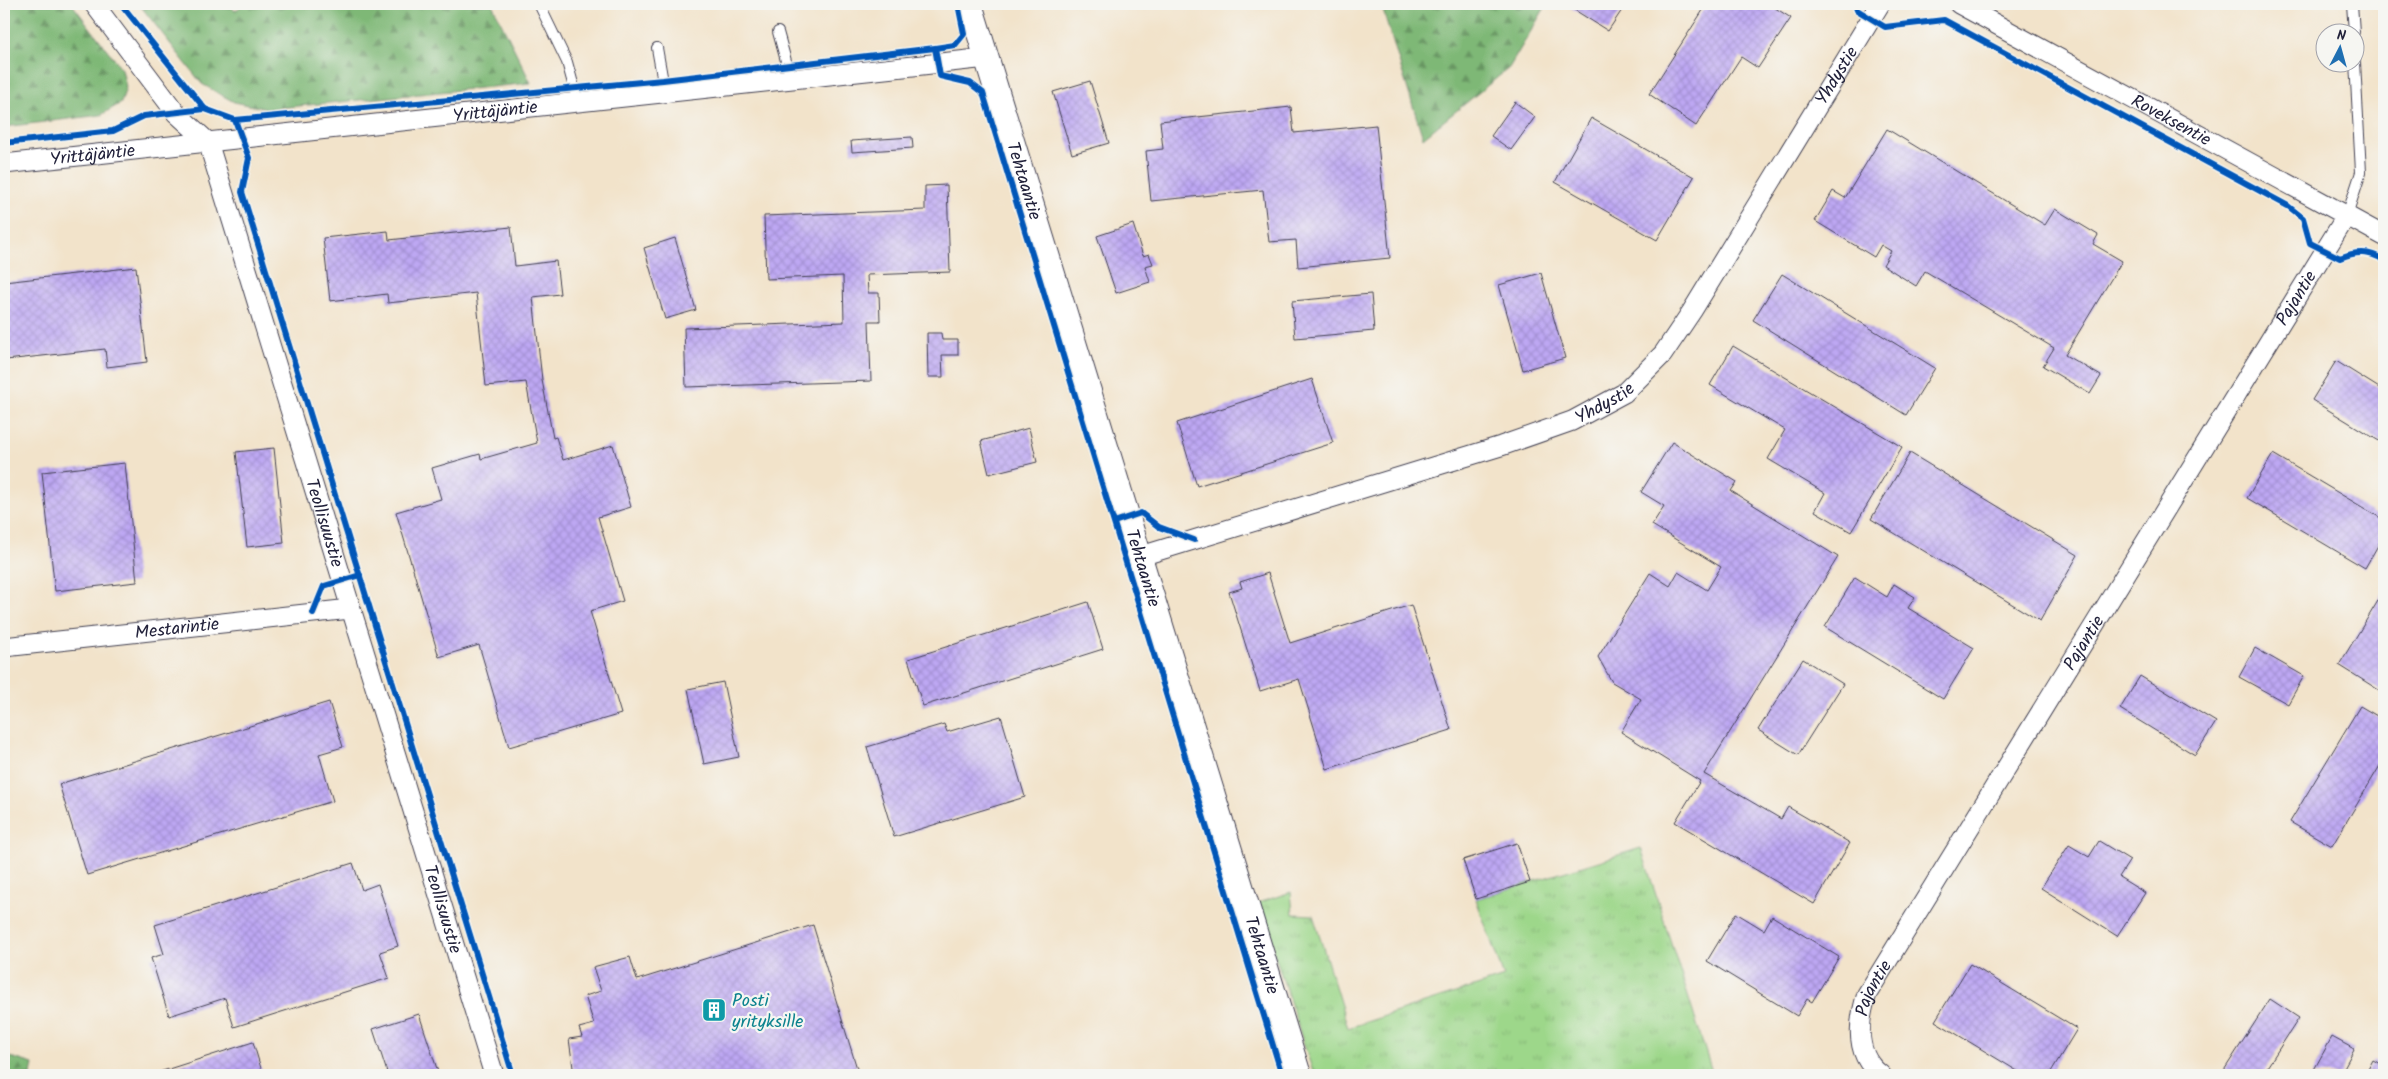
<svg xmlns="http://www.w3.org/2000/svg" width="2388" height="1079" viewBox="0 0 2388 1079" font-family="Kalam,sans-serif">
	<defs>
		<pattern id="grass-tufts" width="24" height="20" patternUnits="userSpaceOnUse" patternTransform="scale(1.25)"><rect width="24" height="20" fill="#9dd78a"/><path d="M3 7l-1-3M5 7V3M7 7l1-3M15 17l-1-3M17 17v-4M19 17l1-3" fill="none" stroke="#87b878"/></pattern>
		<pattern id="forest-firs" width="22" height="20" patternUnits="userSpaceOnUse" patternTransform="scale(1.25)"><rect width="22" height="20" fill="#7eb876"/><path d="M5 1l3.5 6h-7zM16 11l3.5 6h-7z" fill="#679562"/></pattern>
		<pattern id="building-cross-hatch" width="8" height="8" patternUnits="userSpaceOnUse" patternTransform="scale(1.25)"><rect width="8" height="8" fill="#bda7f3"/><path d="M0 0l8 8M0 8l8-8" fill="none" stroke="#a28fd1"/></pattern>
	</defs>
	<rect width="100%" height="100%" fill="#f6f6f2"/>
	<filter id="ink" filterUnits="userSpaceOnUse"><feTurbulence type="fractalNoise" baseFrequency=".02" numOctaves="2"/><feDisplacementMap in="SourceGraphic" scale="10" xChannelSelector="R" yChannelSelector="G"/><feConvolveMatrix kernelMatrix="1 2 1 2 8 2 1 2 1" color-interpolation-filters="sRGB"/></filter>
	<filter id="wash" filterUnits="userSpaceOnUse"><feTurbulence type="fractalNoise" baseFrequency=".0096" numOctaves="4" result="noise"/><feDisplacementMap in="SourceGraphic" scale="20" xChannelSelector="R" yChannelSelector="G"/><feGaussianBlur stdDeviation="1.12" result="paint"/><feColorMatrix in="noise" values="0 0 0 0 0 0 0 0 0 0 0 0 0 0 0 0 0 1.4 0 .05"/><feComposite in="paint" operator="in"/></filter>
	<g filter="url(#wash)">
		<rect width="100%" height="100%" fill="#f2e3ca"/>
		<path fill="url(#grass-tufts)" stroke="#607c62" d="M 1641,848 L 1713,1075 L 1314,1075 L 1258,903 L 1291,892 L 1293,914 L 1313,915 L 1348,1028 L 1504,977 L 1476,899 Z"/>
		<g fill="url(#forest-firs)" stroke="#506d58">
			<path d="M 4,4 L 72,4 L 122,69 L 126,87 L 121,103 L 101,115 L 4,127 Z"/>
			<path d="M 139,4 L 229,4 L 235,11 L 244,4 L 492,4 L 531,83 L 268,109 L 234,102 L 202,84 Z"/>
			<path d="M 1381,4 L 1547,4 L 1509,68 L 1423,138 Z"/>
			<path d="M 4,1055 L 33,1064 L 31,1075 L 4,1075 Z"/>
		</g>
		<g id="blocks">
			<g fill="url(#building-cross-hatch)">
				<path d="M 1565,4 L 1626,4 L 1608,31 Z"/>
				<path d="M 1707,4 L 1769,4 L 1791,18 L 1758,68 L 1741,57 L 1696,126 L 1649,94 Z"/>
				<path d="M 1090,81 L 1109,143 L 1072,154 L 1053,92 Z"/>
				<path d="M 1515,102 L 1535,117 L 1511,150 L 1491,136 Z"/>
				<path d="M 1291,107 L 1294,133 L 1376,125 L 1390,258 L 1298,267 L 1296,240 L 1269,242 L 1263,190 L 1151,201 L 1146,151 L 1163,149 L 1160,121 Z"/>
				<path d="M 1591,118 L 1694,177 L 1657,240 L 1555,182 Z"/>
				<path d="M 1887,129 L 2045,225 L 2055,209 L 2098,235 L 2093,244 L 2122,261 L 2065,355 L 2101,376 L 2090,394 L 2043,366 L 2054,348 L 1925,271 L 1916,286 L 1883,265 L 1891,251 L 1881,245 L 1874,257 L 1815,221 L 1833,191 L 1845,198 Z"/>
				<path d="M 912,137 L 913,148 L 852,152 L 851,141 Z"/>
				<path d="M 947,185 L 950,272 L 867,275 L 868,293 L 879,293 L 880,321 L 869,321 L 871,381 L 686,387 L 684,328 L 844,322 L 843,276 L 766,279 L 764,216 L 925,210 L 925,186 Z"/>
				<path d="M 1133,224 L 1143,256 L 1149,254 L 1153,264 L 1145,266 L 1150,282 L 1116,293 L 1097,236 Z"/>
				<path d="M 511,227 L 515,266 L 556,261 L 560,294 L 533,297 L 542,380 L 553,438 L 556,437 L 563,460 L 613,445 L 631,507 L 598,517 L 623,601 L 590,611 L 621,714 L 509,747 L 479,645 L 439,657 L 396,512 L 441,499 L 432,468 L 480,454 L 481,459 L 537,443 L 526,382 L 486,386 L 476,293 L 388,303 L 387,294 L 330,301 L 323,238 L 388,231 L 389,240 Z"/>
				<path d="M 675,238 L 696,310 L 665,319 L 644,248 Z"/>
				<path d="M 136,267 L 147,362 L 107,367 L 105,349 L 6,360 L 4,282 Z"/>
				<path d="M 1541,273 L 1565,358 L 1523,370 L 1499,285 Z"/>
				<path d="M 1782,274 L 1935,368 L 1906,415 L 1753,320 Z"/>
				<path d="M 1371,294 L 1374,331 L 1295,338 L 1292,301 Z"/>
				<path d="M 927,333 L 941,333 L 942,340 L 958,340 L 958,355 L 942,355 L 943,377 L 928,377 Z"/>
				<path d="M 1733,346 L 1902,447 L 1851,532 L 1815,511 L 1825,493 L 1768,459 L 1785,430 L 1710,385 Z"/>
				<path d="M 2336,361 L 2384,391 L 2384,444 L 2312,400 Z"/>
				<path d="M 1312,379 L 1333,443 L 1197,486 L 1177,423 Z"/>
				<path d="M 1029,428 L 1037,462 L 989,474 L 981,441 Z"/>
				<path d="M 1672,442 L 1737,482 L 1731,491 L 1838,557 L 1704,774 L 1781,819 L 1788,807 L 1850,843 L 1814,904 L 1675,822 L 1700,781 L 1621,732 L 1641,699 L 1612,682 L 1598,657 L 1650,573 L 1670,586 L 1678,572 L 1707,590 L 1721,567 L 1652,525 L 1664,506 L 1641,492 Z"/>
				<path d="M 274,448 L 284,543 L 247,547 L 236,452 Z"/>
				<path d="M 1910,453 L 2078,555 L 2040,621 L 1871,519 Z"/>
				<path d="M 2273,454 L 2384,520 L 2384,535 L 2365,568 L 2247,498 Z"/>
				<path d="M 125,463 L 137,582 L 55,591 L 42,472 Z"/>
				<path d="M 1268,573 L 1290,643 L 1411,605 L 1451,730 L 1327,769 L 1299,679 L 1260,691 L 1229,592 L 1242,588 L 1240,582 Z"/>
				<path d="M 1855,577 L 1887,597 L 1894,584 L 1915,597 L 1908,608 L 1974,648 L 1943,699 L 1825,627 Z"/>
				<path d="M 2384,591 L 2384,688 L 2382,692 L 2339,665 Z"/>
				<path d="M 1088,602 L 1103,649 L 923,706 L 908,659 Z"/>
				<path d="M 2255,648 L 2304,676 L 2288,704 L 2239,677 Z"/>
				<path d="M 1803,659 L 1843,684 L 1798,755 L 1758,730 Z"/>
				<path d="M 2140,676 L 2216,722 L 2195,755 L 2120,709 Z"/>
				<path d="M 723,682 L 739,757 L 704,764 L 688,689 Z"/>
				<path d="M 329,702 L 343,747 L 319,754 L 333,801 L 87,875 L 59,784 Z"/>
				<path d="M 2360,706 L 2384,720 L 2384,759 L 2332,846 L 2290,822 Z"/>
				<path d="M 1001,716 L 1025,797 L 894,837 L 867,747 L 944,724 L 947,732 Z"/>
				<path d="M 2099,841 L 2130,860 L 2119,877 L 2145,893 L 2117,936 L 2041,888 L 2069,845 L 2089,857 Z"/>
				<path d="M 1517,843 L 1530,882 L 1476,899 L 1463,860 Z"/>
				<path d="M 353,863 L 362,890 L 378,884 L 398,946 L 380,952 L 389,978 L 234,1027 L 225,998 L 169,1016 L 151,958 L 164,954 L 155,925 Z"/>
				<path d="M 1736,913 L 1764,930 L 1772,916 L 1839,957 L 1812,1002 L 1807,999 L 1797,1016 L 1707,961 Z"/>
				<path d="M 813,925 L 859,1075 L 574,1075 L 569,1039 L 582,1037 L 579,1028 L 594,1024 L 585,996 L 601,991 L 593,967 L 630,957 L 637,980 Z"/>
				<path d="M 1970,964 L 2077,1029 L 2049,1075 L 2024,1075 L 1935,1021 Z"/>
				<path d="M 2270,999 L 2299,1018 L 2262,1075 L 2221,1075 Z"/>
				<path d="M 419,1014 L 439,1075 L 388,1075 L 373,1029 Z"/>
				<path d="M 2332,1037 L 2354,1049 L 2340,1075 L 2311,1075 Z"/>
				<path d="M 253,1042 L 263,1075 L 150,1075 Z"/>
				<path d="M 2373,1060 L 2384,1066 L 2384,1075 L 2365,1075 Z"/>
			</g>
		</g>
	</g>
	<g filter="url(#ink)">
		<use href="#blocks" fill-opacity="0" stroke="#413f50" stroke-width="1"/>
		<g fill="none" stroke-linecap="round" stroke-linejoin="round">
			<defs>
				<g id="service">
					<path d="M 539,4 L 567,62 L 578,102"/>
					<path d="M 2352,4 L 2354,32"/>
					<path d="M 778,32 L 791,79"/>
					<path d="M 657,48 L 665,93"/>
					<path d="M 2347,215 L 2361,172 L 2355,62"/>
				</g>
				<g id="minor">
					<path id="s1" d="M 94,4 L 176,113 L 208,142 L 494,1075"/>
					<path id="s2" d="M 1959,4 L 2384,236"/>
					<path id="s3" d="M 4,164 L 987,58"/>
					<path id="s4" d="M 1141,556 L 1501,446 L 1572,421 L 1624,393 L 1663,354 L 1692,311 L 1880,4"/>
					<path id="s5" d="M 4,647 L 350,609"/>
					<path id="s6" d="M 1881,1075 C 1854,1055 1858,1022 1867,994 L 2347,215"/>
				</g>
				<g id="tertiary">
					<path id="s7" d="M 970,4 L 1299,1075"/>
				</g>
			</defs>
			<use href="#service" stroke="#413f50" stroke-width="12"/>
			<use href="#minor" stroke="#413f50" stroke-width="21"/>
			<use href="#tertiary" stroke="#413f50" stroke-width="26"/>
			<use href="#service" stroke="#fff" stroke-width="10"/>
			<use href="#minor" stroke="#fff" stroke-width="19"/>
			<use href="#tertiary" stroke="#fff" stroke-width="24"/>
			<defs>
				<g id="cycleway">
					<path d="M 121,4 L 205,109 L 235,120 L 249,158 L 242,192 L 513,1075"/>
					<path d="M 1855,4 L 1857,10 L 1885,27 L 1944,20 L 2288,206 L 2303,218 L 2310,243 L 2340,258 C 2356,251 2369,251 2384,260"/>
					<path d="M 935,48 L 940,76 L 970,83 L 983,93 L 1282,1075"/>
					<path d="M 235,120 L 663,80 L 935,48 L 955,45 L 964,34 L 958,4"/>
					<path d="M 4,143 L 113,131 L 144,116 L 205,109"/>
					<path d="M 1114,522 L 1141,513 L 1159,527 L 1194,540"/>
					<path d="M 313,613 L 324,586 L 360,575"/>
				</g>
			</defs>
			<use href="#cycleway" stroke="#f6f6f2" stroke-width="9"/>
			<use href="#cycleway" stroke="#0057b8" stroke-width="6"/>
		</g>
	</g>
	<defs>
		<symbol id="building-square" viewBox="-11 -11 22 22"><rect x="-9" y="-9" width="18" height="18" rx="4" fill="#0f9aa8" stroke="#f6f6f2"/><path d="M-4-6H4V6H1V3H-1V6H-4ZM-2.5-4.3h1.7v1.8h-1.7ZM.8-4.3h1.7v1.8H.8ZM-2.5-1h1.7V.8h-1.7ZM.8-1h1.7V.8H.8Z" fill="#fff"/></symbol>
	</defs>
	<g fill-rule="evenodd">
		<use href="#building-square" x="700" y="996" width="28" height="28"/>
	</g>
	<g text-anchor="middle" stroke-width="4.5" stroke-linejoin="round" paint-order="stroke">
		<g font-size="18" fill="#22223b" stroke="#f6f6f2">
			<text dy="6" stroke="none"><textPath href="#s4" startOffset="894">Yhdystie</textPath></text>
			<text dy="6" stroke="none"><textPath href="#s3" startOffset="494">Yrittäjäntie</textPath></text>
			<text dy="6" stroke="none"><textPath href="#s2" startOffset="242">Roveksentie</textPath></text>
			<text dy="6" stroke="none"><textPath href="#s3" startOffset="89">Yrittäjäntie</textPath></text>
			<text dy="6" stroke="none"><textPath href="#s7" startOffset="185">Tehtaantie</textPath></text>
			<text dy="6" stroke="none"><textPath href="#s6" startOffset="906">Pajantie</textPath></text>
			<text dy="6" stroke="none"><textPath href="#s4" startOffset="489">Yhdystie</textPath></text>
			<text dy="6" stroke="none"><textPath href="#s1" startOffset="578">Teollisuustie</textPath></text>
			<text dy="6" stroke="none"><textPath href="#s7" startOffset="590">Tehtaantie</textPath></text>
			<text dy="6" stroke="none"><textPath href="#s5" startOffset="174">Mestarintie</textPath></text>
			<text dy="6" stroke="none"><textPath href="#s6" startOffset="501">Pajantie</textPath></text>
			<text dy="6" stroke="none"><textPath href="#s1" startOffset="982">Teollisuustie</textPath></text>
			<text dy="6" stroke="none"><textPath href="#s7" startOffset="995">Tehtaantie</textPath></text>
			<text dy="6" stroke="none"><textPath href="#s6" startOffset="96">Pajantie</textPath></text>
		</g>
		<g font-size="18" fill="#0d838f" stroke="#f6f6f2" text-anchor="start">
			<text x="732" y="1006">Posti<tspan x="732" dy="21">yrityksille</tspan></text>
		</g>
	</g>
	<rect width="2388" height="1079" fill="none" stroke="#f6f6f2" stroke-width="20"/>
	<g transform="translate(2340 48) rotate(6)"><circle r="24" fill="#f6f6f2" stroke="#a1a1a9"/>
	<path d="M0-4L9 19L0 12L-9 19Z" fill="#1f6fb2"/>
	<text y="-8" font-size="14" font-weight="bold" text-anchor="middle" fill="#22223b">N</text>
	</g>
</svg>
